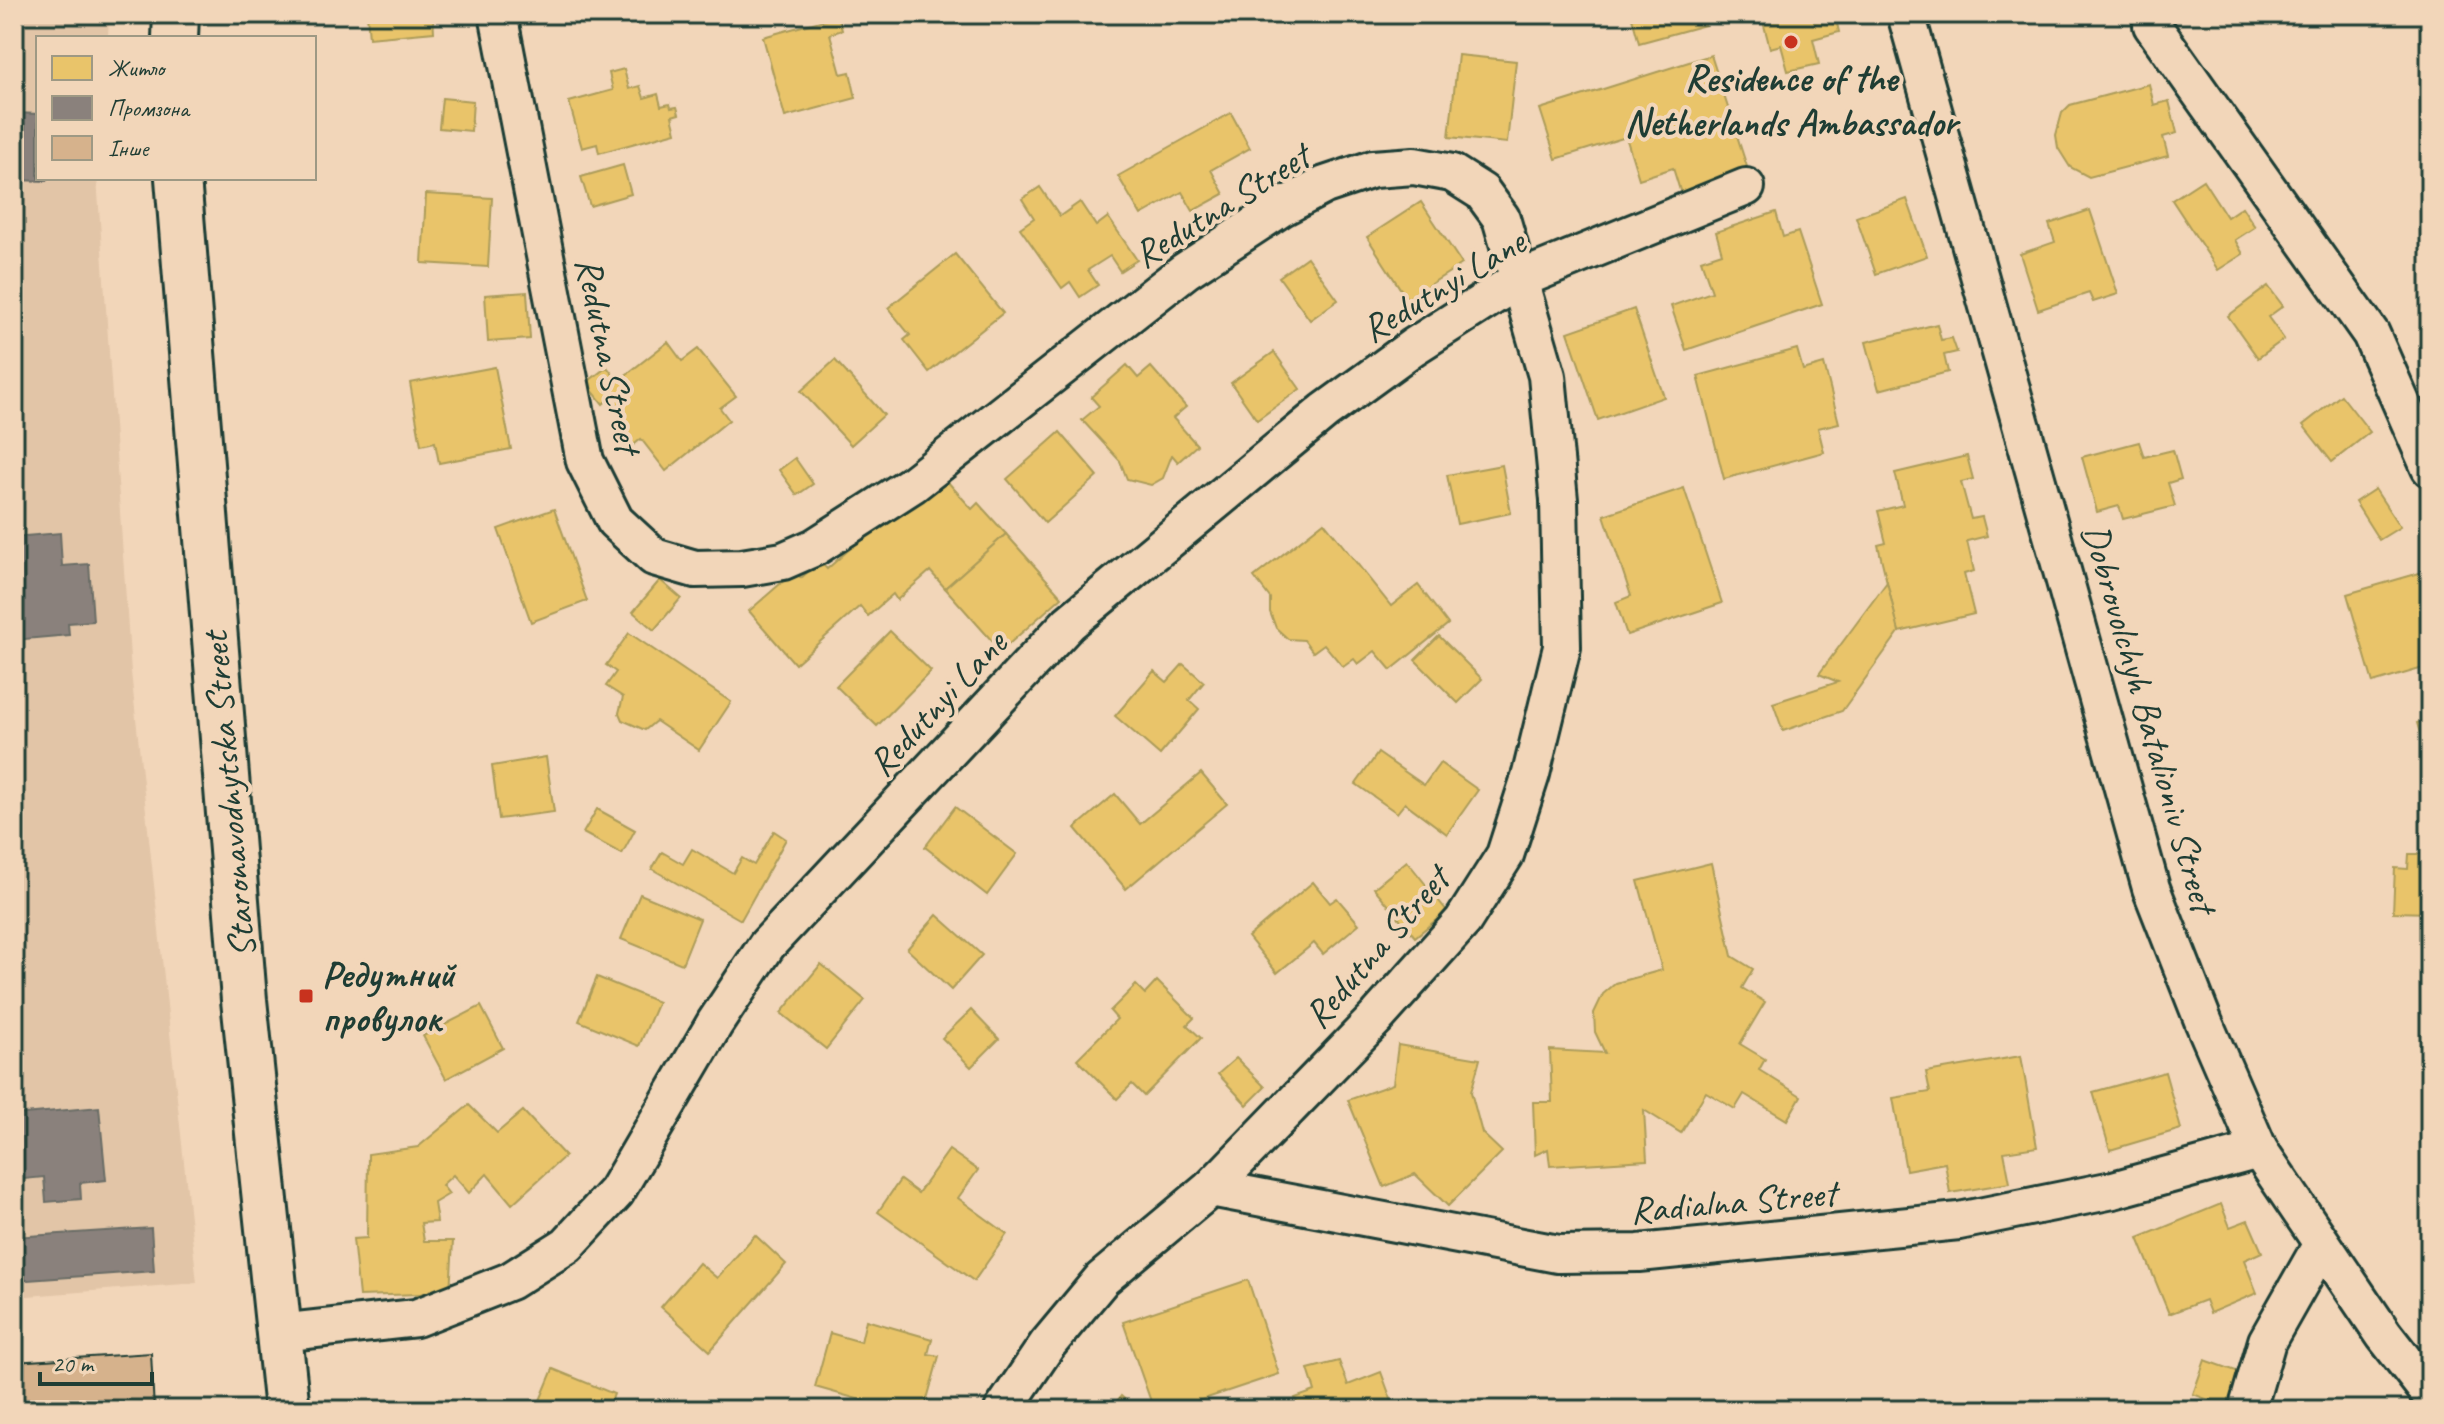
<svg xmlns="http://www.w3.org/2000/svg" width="2444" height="1424" viewBox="0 0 2444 1424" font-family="Caveat,sans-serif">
	<rect width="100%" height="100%" fill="#f2d6b9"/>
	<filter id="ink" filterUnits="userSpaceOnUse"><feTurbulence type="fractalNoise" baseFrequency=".0125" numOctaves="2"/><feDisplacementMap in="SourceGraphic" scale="16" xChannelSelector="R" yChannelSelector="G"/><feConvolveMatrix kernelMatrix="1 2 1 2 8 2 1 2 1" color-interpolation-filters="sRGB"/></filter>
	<g filter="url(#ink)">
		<path fill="#e2c5a7" d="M 14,14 L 109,14 L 108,38 L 38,38 L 38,178 L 97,178 L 131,672 L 197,1283 L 14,1297 Z"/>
		<g fill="#e9c46a" stroke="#ac9c5a" stroke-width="2">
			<path d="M 367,14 L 433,14 L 434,32 L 369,38 Z"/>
			<path d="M 1631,14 L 1701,14 L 1705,25 L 1639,43 Z"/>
			<path d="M 1761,14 L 1840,14 L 1835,15 L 1839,32 L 1813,39 L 1819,64 L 1788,71 L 1781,45 L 1770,48 Z"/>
			<path d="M 838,16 L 842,30 L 830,34 L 841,74 L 850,72 L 856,98 L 785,117 L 763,37 Z"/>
			<path d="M 1458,55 L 1516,61 L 1507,143 L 1449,137 Z"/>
			<path d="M 1711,55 L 1750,176 L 1682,197 L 1673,168 L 1639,179 L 1626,137 L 1556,159 L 1540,109 Z"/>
			<path d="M 624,69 L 629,89 L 640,86 L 644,98 L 658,94 L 661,106 L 670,104 L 671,108 L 677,107 L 679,114 L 672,116 L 676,132 L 599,153 L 597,144 L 582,148 L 569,102 L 613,90 L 609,73 Z"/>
			<path d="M 2149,84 L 2154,105 L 2169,101 L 2177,133 L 2163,137 L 2168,156 L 2089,177 L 2070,167 L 2058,148 L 2056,135 L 2062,113 L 2070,105 Z"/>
			<path d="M 442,98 L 473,101 L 471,131 L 439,128 Z"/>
			<path d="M 1231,113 L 1250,148 L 1211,170 L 1224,194 L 1193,211 L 1182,192 L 1141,215 L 1118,176 Z"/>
			<path d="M 623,165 L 631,194 L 590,206 L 581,177 Z"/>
			<path d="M 2203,180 L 2227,217 L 2242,207 L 2255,227 L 2235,240 L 2243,254 L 2218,270 L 2172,200 Z"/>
			<path d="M 1040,187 L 1060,216 L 1080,202 L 1096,226 L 1108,217 L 1137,260 L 1120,271 L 1110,256 L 1088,270 L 1098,285 L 1080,297 L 1070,282 L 1062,288 L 1020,228 L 1034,218 L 1022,199 Z"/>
			<path d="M 426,194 L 492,198 L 488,267 L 422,263 Z"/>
			<path d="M 1907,199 L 1927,256 L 1876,274 L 1856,217 Z"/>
			<path d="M 1421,202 L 1462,264 L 1407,299 L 1367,237 Z"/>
			<path d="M 2090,210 L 2118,294 L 2093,302 L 2089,293 L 2038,310 L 2020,254 L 2055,242 L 2049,224 Z"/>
			<path d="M 1776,212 L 1783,237 L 1798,232 L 1822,304 L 1686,350 L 1671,306 L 1712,292 L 1701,260 L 1722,253 L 1716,232 Z"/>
			<path d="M 955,254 L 1003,313 L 929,372 L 904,340 L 910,335 L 888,308 Z"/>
			<path d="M 1307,257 L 1338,300 L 1310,320 L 1279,277 Z"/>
			<path d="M 2268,286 L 2283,306 L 2268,317 L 2284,339 L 2258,358 L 2228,316 Z"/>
			<path d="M 527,292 L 530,339 L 488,342 L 485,295 Z"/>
			<path d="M 1634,309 L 1664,397 L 1598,420 L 1568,332 Z"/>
			<path d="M 1937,324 L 1941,340 L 1952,338 L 1957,352 L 1944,355 L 1948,372 L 1879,390 L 1866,342 Z"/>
			<path d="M 668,342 L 682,361 L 698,349 L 736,396 L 720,408 L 729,420 L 666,471 L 641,439 L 631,447 L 613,424 L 625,415 L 611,397 L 603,404 L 586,383 L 607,367 L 618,381 Z"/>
			<path d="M 1797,349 L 1803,370 L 1824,364 L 1839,423 L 1818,428 L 1824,452 L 1724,479 L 1698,376 Z"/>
			<path d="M 1274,352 L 1300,389 L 1257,420 L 1231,383 Z"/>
			<path d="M 835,360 L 884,415 L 851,445 L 801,391 Z"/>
			<path d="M 1127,365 L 1138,378 L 1151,367 L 1186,407 L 1173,418 L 1197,445 L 1178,462 L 1172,455 L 1163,478 L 1151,485 L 1127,479 L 1120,461 L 1082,420 L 1099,406 L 1091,397 Z"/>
			<path d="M 495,367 L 511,449 L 439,463 L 435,442 L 421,445 L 410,383 Z"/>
			<path d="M 2341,395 L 2370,432 L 2332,462 L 2303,425 Z"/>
			<path d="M 1060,432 L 1098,476 L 1045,523 L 1007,479 Z"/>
			<path d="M 2139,442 L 2144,457 L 2173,450 L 2181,479 L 2168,483 L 2175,506 L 2123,519 L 2119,506 L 2097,512 L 2082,457 Z"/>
			<path d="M 1967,456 L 1973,479 L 1961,482 L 1971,519 L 1982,517 L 1987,536 L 1967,541 L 1974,571 L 1964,574 L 1974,614 L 1899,632 L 1878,545 L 1886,543 L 1878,511 L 1903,505 L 1895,473 Z"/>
			<path d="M 795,458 L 813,484 L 797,495 L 779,470 Z"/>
			<path d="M 1502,465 L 1511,513 L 1457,524 L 1447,475 Z"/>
			<path d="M 938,471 L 972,509 L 978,503 L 1006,534 L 945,588 L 930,571 L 897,600 L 893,594 L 868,616 L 860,606 L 795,664 L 749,611 L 795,571 L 801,578 L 820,561 L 827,569 Z"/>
			<path d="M 1684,488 L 1722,603 L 1627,635 L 1616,602 L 1631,596 L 1604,515 Z"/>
			<path d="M 2375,489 L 2400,527 L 2379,540 L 2355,502 Z"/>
			<path d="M 554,509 L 587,601 L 531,622 L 498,529 Z"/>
			<path d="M 1324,522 L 1391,606 L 1418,585 L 1448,624 L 1391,670 L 1375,651 L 1358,664 L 1354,659 L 1343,667 L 1324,644 L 1313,652 L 1304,640 L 1288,639 L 1276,628 L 1270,612 L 1270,598 L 1254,577 Z"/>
			<path d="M 1006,534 L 1062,597 L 1001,651 L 945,588 Z"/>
			<path d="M 2423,572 L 2430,596 L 2430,666 L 2373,683 L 2347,594 Z"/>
			<path d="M 660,580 L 681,598 L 654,630 L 633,612 Z"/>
			<path d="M 1887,582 L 1899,632 L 1842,711 L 1783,731 L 1773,703 L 1838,682 L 1819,674 Z"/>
			<path d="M 890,631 L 931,671 L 877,726 L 836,686 Z"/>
			<path d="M 629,633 L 731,702 L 699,750 L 656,721 L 645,730 L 622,720 L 619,713 L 623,697 L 606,686 L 616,672 L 606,665 Z"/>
			<path d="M 1439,636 L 1482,679 L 1458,703 L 1415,660 Z"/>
			<path d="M 1183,664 L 1204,682 L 1189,700 L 1199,709 L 1160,755 L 1115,716 L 1154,671 L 1167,682 Z"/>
			<path d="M 2430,719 L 2430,767 L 2417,723 Z"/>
			<path d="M 1378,753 L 1424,785 L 1440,763 L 1478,790 L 1447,834 L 1405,803 L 1397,813 L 1356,784 Z"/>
			<path d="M 546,757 L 554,812 L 499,819 L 492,766 Z"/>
			<path d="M 1201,773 L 1227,804 L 1126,889 L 1075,828 L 1115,794 L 1140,824 Z"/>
			<path d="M 955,807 L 1017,854 L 987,895 L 925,847 Z"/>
			<path d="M 597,809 L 635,830 L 622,854 L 583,833 Z"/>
			<path d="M 774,831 L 786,839 L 741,920 L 652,869 L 662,852 L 683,864 L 692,849 L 733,873 L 742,858 L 754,865 Z"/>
			<path d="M 2409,854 L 2430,854 L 2430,913 L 2393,912 L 2395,868 L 2408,869 Z"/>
			<path d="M 1407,861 L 1447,911 L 1415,937 L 1374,888 Z"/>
			<path d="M 1711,863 L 1732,956 L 1753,969 L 1742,988 L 1765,1002 L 1740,1044 L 1765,1059 L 1759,1070 L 1801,1096 L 1787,1120 L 1744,1094 L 1735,1109 L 1706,1092 L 1681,1133 L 1644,1110 L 1647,1160 L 1550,1166 L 1548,1149 L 1535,1155 L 1533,1102 L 1552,1102 L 1550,1050 L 1605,1053 L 1595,1032 L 1594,1013 L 1603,994 L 1616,983 L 1662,970 L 1638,881 Z"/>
			<path d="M 1313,882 L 1330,903 L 1337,898 L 1359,924 L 1323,954 L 1314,943 L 1277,973 L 1248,937 Z"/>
			<path d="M 640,894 L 700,919 L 682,964 L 621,939 Z"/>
			<path d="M 937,915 L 982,955 L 951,990 L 907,949 Z"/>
			<path d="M 2430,940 L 2430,967 L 2425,968 L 2420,942 Z"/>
			<path d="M 821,964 L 865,1000 L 826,1049 L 781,1013 Z"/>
			<path d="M 597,977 L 658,1002 L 639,1046 L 579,1021 Z"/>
			<path d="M 1157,981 L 1194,1018 L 1187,1025 L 1201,1038 L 1144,1096 L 1132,1084 L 1117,1099 L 1077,1059 L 1117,1019 L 1110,1011 L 1136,985 L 1145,994 Z"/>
			<path d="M 481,1006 L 503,1048 L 446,1079 L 423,1036 Z"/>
			<path d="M 971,1010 L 999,1039 L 971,1067 L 942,1038 Z"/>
			<path d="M 1398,1045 L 1480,1059 L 1471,1092 L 1482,1133 L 1502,1152 L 1448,1206 L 1415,1174 L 1384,1187 L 1348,1100 L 1393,1084 Z"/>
			<path d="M 2021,1056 L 2037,1147 L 2004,1152 L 2010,1183 L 1950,1193 L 1945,1163 L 1906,1170 L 1893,1098 L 1930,1092 L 1926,1072 Z"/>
			<path d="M 1236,1058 L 1265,1087 L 1247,1105 L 1218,1074 Z"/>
			<path d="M 2165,1072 L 2181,1129 L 2110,1150 L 2093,1092 Z"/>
			<path d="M 469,1105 L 497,1133 L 523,1111 L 565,1156 L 512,1204 L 487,1174 L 469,1193 L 453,1175 L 442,1185 L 449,1194 L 434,1203 L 437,1222 L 421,1223 L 424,1241 L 453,1241 L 450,1293 L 359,1296 L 353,1239 L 367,1238 L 368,1154 L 418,1147 Z"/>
			<path d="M 949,1150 L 978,1170 L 958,1198 L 1007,1234 L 974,1281 L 878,1212 L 900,1180 L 918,1193 Z"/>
			<path d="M 2221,1204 L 2230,1227 L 2248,1220 L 2262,1252 L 2244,1260 L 2257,1293 L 2210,1313 L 2205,1300 L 2169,1314 L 2138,1238 Z"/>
			<path d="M 755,1235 L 786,1264 L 710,1351 L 661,1307 L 699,1263 L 717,1278 Z"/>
			<path d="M 1248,1280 L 1279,1374 L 1171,1410 L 1154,1410 L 1123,1322 Z"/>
			<path d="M 866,1320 L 932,1339 L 928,1354 L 939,1356 L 924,1410 L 896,1410 L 815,1387 L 830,1333 L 861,1342 Z"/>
			<path d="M 2205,1360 L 2242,1373 L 2229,1408 L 2193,1394 Z"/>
			<path d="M 1339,1361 L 1348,1385 L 1381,1372 L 1395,1410 L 1300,1410 L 1295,1398 L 1315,1391 L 1308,1369 Z"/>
			<path d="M 553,1369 L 614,1394 L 608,1410 L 536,1410 Z"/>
			<path d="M 1121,1396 L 1137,1410 L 1110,1410 Z"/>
		</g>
		<g fill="#8a817c" stroke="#6a6d66" stroke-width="2">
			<path d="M 16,113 L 38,114 L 38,178 L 48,181 L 14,180 Z"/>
			<path d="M 60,533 L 62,566 L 89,564 L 93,621 L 68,623 L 69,635 L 14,640 L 14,537 Z"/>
			<path d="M 99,1107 L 106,1180 L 80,1183 L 81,1199 L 46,1202 L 44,1177 L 14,1180 L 14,1115 Z"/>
			<path d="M 151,1228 L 154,1271 L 14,1281 L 14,1237 Z"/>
		</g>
		<path fill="#d6b28c" stroke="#1f3d34" stroke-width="2" d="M 151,1353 L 154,1410 L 14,1410 L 14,1362 Z"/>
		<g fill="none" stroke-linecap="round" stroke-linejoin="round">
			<defs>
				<g id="minor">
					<path d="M 498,14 L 585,461 L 615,521 L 654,557 L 695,569 L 742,568 L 783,561 L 815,547 L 913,484 L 1185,271 L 1281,208 L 1325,185 L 1373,169 L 1414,166 L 1452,173 L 1482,192 L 1501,218 L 1547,376 L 1559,500 L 1562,647 L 1531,774 L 1505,855 L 1463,921 L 1375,1019 L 1211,1188 L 1102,1279 L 1047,1345 L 1003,1410"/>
					<path d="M 1906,14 L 2151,888 L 2204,1023 L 2259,1150 L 2384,1335 L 2430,1394"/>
					<path d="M 2152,25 L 2371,334 L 2430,468"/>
					<path d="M 1211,1188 L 1558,1254 L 1639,1253 L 1959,1221 L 2113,1190 L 2259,1150"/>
					<path d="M 279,1333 L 416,1318 L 510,1281 L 567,1245 L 616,1192 L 715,1023 L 767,945 L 1069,623 L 1325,411 L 1413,347 L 1518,280 L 1746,187"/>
					<path d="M 2247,1410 L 2267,1341 L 2322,1244"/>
				</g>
				<g id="secondary">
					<path d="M 175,38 L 176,14"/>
					<path d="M 178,178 L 244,1000 L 287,1410"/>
				</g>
			</defs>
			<use href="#minor" stroke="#1f3d34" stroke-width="42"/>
			<use href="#secondary" stroke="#1f3d34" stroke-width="50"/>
			<use href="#minor" stroke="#f2d6b9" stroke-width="36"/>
			<use href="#secondary" stroke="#f2d6b9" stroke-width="44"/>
		</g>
	</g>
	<g fill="#c8321e" stroke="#f2d6b9" stroke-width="3">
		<circle cx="1791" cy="42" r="8"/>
		<rect x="298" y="988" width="16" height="16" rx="4"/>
	</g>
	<g text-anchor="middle" stroke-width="8" stroke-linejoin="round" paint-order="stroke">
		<g font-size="38" font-weight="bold" fill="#1f3d34" stroke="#f2d6b9">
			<text x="1791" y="91">Residence of the<tspan x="1791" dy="44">Netherlands Ambassador</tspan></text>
			<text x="322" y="987" text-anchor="start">Редутний<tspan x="322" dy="44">провулок</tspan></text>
		</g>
		<g font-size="38" fill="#1f3d34" stroke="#f2d6b9">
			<text transform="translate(1221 205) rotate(-32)" y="13">Redutna Street</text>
			<text transform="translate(1443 285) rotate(-31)" y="13">Redutnyi Lane</text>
			<text transform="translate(609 355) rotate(78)" y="13">Redutna Street</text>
			<text transform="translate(937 703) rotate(-47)" y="13">Redutnyi Lane</text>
			<text transform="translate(2150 718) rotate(74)" y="13">Dobrovolchyh Batalioniv Street</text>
			<text transform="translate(228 795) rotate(-95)" y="13">Staronavodnytska Street</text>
			<text transform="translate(1376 947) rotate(-49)" y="13">Redutna Street</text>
			<text transform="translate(1733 1201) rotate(-5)" y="13">Radialna Street</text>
		</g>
	</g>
	<rect width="2444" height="1424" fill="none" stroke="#f2d6b9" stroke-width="48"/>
	<rect x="24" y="24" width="2396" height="1376" fill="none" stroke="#1f3d34" stroke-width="3" filter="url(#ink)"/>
	<rect x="36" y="36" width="280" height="144" fill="#f2d6b9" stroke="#9e9984" stroke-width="2"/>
	<rect x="52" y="56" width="40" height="24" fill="#e9c46a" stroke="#9e9984" stroke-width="2"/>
	<text x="108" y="76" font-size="24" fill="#1f3d34">Житло</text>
	<rect x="52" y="96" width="40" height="24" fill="#8a817c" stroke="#9e9984" stroke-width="2"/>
	<text x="108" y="116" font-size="24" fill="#1f3d34">Промзона</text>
	<rect x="52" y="136" width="40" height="24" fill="#d6b28c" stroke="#9e9984" stroke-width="2"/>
	<text x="108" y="156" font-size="24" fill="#1f3d34">Інше</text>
	<path d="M40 1372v12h112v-12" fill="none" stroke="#1f3d34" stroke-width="4"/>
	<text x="52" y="1372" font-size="24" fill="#1f3d34" stroke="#f2d6b9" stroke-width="6" paint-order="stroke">20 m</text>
</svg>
